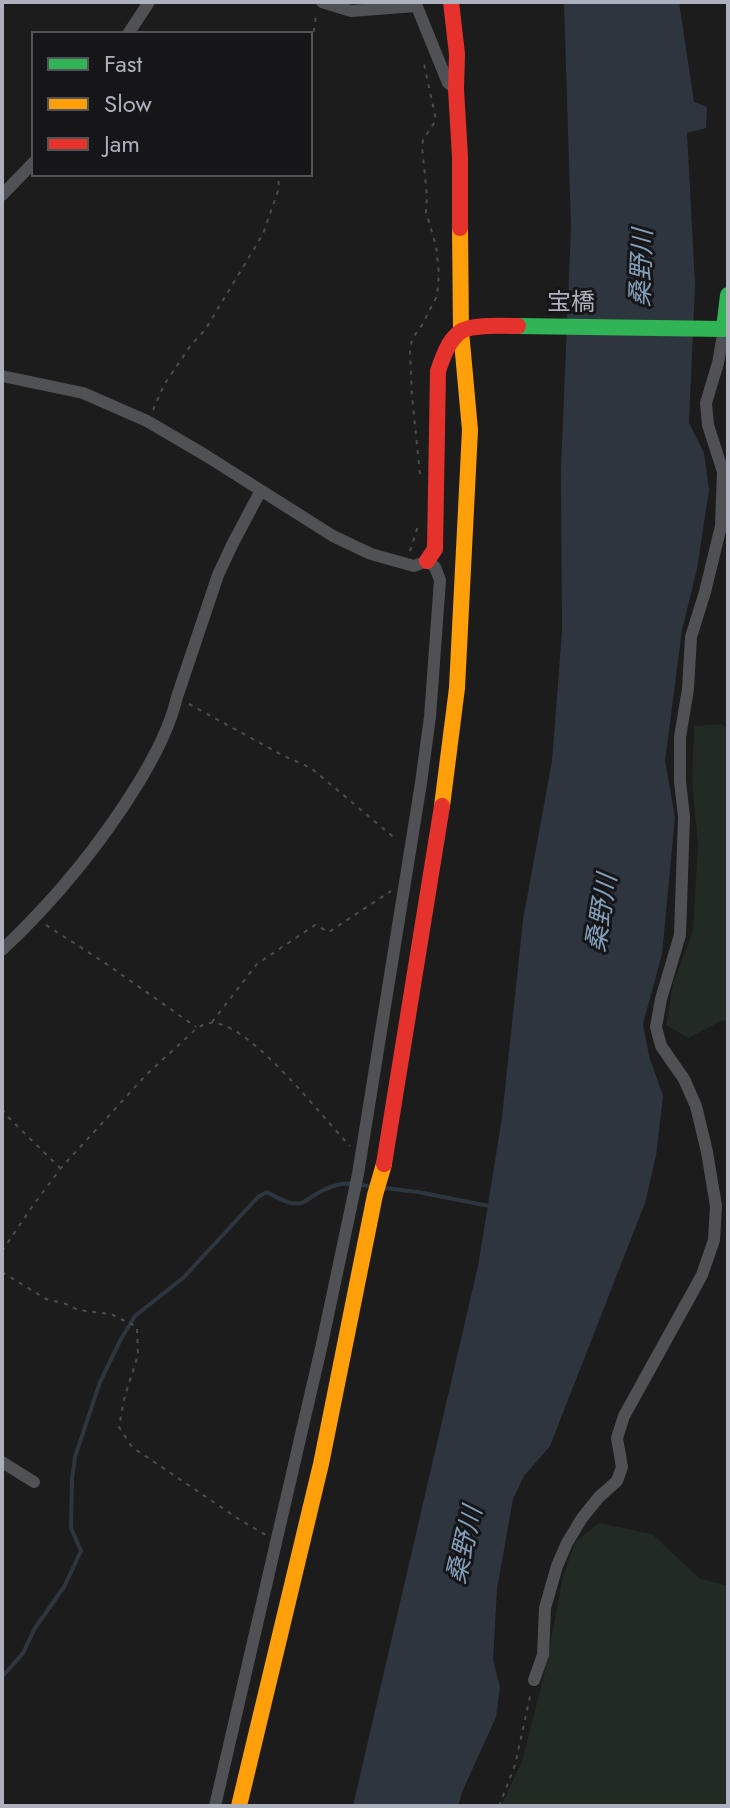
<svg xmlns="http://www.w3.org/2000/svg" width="730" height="1808" viewBox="0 0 730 1808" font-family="Jost,'Noto Sans JP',sans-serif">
	<rect width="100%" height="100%" fill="#1c1c1c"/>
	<g fill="#212a23">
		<path d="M 722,724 L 728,731 L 728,1021 L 723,1020 L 688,1038 L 666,1025 L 673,983 L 693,931 L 698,843 L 692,782 L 694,726 Z"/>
		<path d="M 599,1523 L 652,1534 L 699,1578 L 728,1586 L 728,1806 L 501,1806 L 522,1762 L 546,1667 L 563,1576 L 576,1541 Z"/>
	</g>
	<path fill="#2d363f" d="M 564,2 L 679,2 L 694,102 L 707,107 L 706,128 L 687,133 L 695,284 L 689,423 L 704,453 L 709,490 L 697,569 L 682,630 L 665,761 L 675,817 L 662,954 L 643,1024 L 649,1056 L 663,1096 L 656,1156 L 645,1203 L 550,1446 L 524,1476 L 513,1499 L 497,1589 L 493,1660 L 500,1687 L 496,1717 L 462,1792 L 458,1806 L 353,1806 L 478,1266 L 502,1118 L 523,920 L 552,761 L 562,632 L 561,469 L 571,228 Z"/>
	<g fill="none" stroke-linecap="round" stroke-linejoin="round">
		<g stroke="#2d363f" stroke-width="4">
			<path d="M 384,1188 L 418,1192 L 489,1206"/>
			<path d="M 2,1677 L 23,1653 L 35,1628 L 64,1587 L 81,1551 L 71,1528 L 72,1479 L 75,1457 L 100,1382 L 121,1339 L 135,1316 L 183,1278 L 258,1197 L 267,1192 C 310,1217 300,1195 337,1185 C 348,1181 363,1186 375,1187"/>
		</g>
		<g stroke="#4c4d4f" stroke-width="2" stroke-dasharray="4 6" stroke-linecap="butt">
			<path d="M 310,41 L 314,31 L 316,15"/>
			<path d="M 153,410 L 164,385 L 191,345 L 205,330 L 263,234 L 279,188 L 278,174"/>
			<path d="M 420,474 L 412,396 L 410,351 L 412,339 L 422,325 L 437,296 L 439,274 L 436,246 L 426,212 L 427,196 L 422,146 L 423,140 L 436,120 L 423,59"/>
			<path d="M 410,551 L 419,523"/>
			<path d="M 189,704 L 284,756 L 311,768 L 397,840"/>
			<path d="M 46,925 L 108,965 L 196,1027"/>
			<path d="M 212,1022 L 257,964 L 315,925 L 329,932 L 391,891"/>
			<path d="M 2,1109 L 8,1117 L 60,1168"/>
			<path d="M 2,1251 L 34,1204 L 61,1168 L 146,1075 L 197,1028 C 203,1025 208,1022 215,1023 C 254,1028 321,1116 350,1146"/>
			<path d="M 2,1272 L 46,1299 L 66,1304 L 78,1310 L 111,1314 L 137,1327 L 138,1355 L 124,1399 L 119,1427 L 132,1447 L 240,1520 L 266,1535"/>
			<path d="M 499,1806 L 515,1765 L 531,1692"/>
		</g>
		<g stroke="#4f5155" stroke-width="12">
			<path d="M 322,2 L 351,11 L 416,6"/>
			<path d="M 415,2 L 448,83 L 456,89"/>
			<path d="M 128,34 L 149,2"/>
			<path d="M 2,195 L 34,162"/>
			<path d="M 2,376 L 83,393 L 147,421 L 205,455 L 333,536 L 371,554 L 414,566 L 427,561 L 435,567 L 440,580 L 430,717 L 421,783 L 358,1174 L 322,1344 L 215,1806"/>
			<path d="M 2,950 C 55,900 101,844 139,782 C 155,755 170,727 177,697 L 218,575 L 232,545 L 260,492"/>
			<path d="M 2,1462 L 34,1482"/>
			<path d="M 534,1680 L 543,1655 L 545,1608 L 557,1566 L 567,1543 L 582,1518 L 599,1497 L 617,1481 L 622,1467 L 617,1438 L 624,1416 L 702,1275 L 714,1240 L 716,1206 L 707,1152 L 696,1106 L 684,1079 L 661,1046 L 656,1027 L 661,999 L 680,935 L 684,817 L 680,781 L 680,737 L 688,689 L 691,637 L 705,592 L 721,526 L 723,472 L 708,425 L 706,403 L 718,363 L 724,329"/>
		</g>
		<path stroke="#30b455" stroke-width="16" d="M 518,326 L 724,329 L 728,295"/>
		<g stroke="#ff9f0a" stroke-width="16">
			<path d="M 442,806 L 457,688 L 470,430 L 461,331 L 460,228"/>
			<path d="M 239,1806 L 321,1464 L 375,1195 L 384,1164"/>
		</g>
		<g stroke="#e5322d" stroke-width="16">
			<path d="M 451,2 L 457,54 L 456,89 L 460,157 L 460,228"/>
			<path d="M 427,561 L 435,549 L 438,371 C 443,357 448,341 460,332 C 471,324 504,326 518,326"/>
			<path d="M 384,1164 L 442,806"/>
		</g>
	</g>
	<g text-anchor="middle" stroke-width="6" stroke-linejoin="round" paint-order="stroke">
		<g font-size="24" fill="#adb1bd" stroke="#161618">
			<text x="571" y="310">宝橋</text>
		</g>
		<g font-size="26" font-style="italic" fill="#839eb9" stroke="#161618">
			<text transform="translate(641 268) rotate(-88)" y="9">桑野川</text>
			<text transform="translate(601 913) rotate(-81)" y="9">桑野川</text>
			<text transform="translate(464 1545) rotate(-77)" y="9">桑野川</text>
		</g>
	</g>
	<rect width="730" height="1808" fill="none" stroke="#adb1bd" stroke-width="8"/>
	<rect x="32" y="32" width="280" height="144" fill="#161618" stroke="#52545a" stroke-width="2"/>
	<rect x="48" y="58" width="40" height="12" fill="#30b455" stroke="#52545a" stroke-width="2"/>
	<text x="104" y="72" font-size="24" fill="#adb1bd">Fast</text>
	<rect x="48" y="98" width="40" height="12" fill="#ff9f0a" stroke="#52545a" stroke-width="2"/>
	<text x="104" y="112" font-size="24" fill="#adb1bd">Slow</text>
	<rect x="48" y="138" width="40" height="12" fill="#e5322d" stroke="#52545a" stroke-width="2"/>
	<text x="104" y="152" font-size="24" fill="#adb1bd">Jam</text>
</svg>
